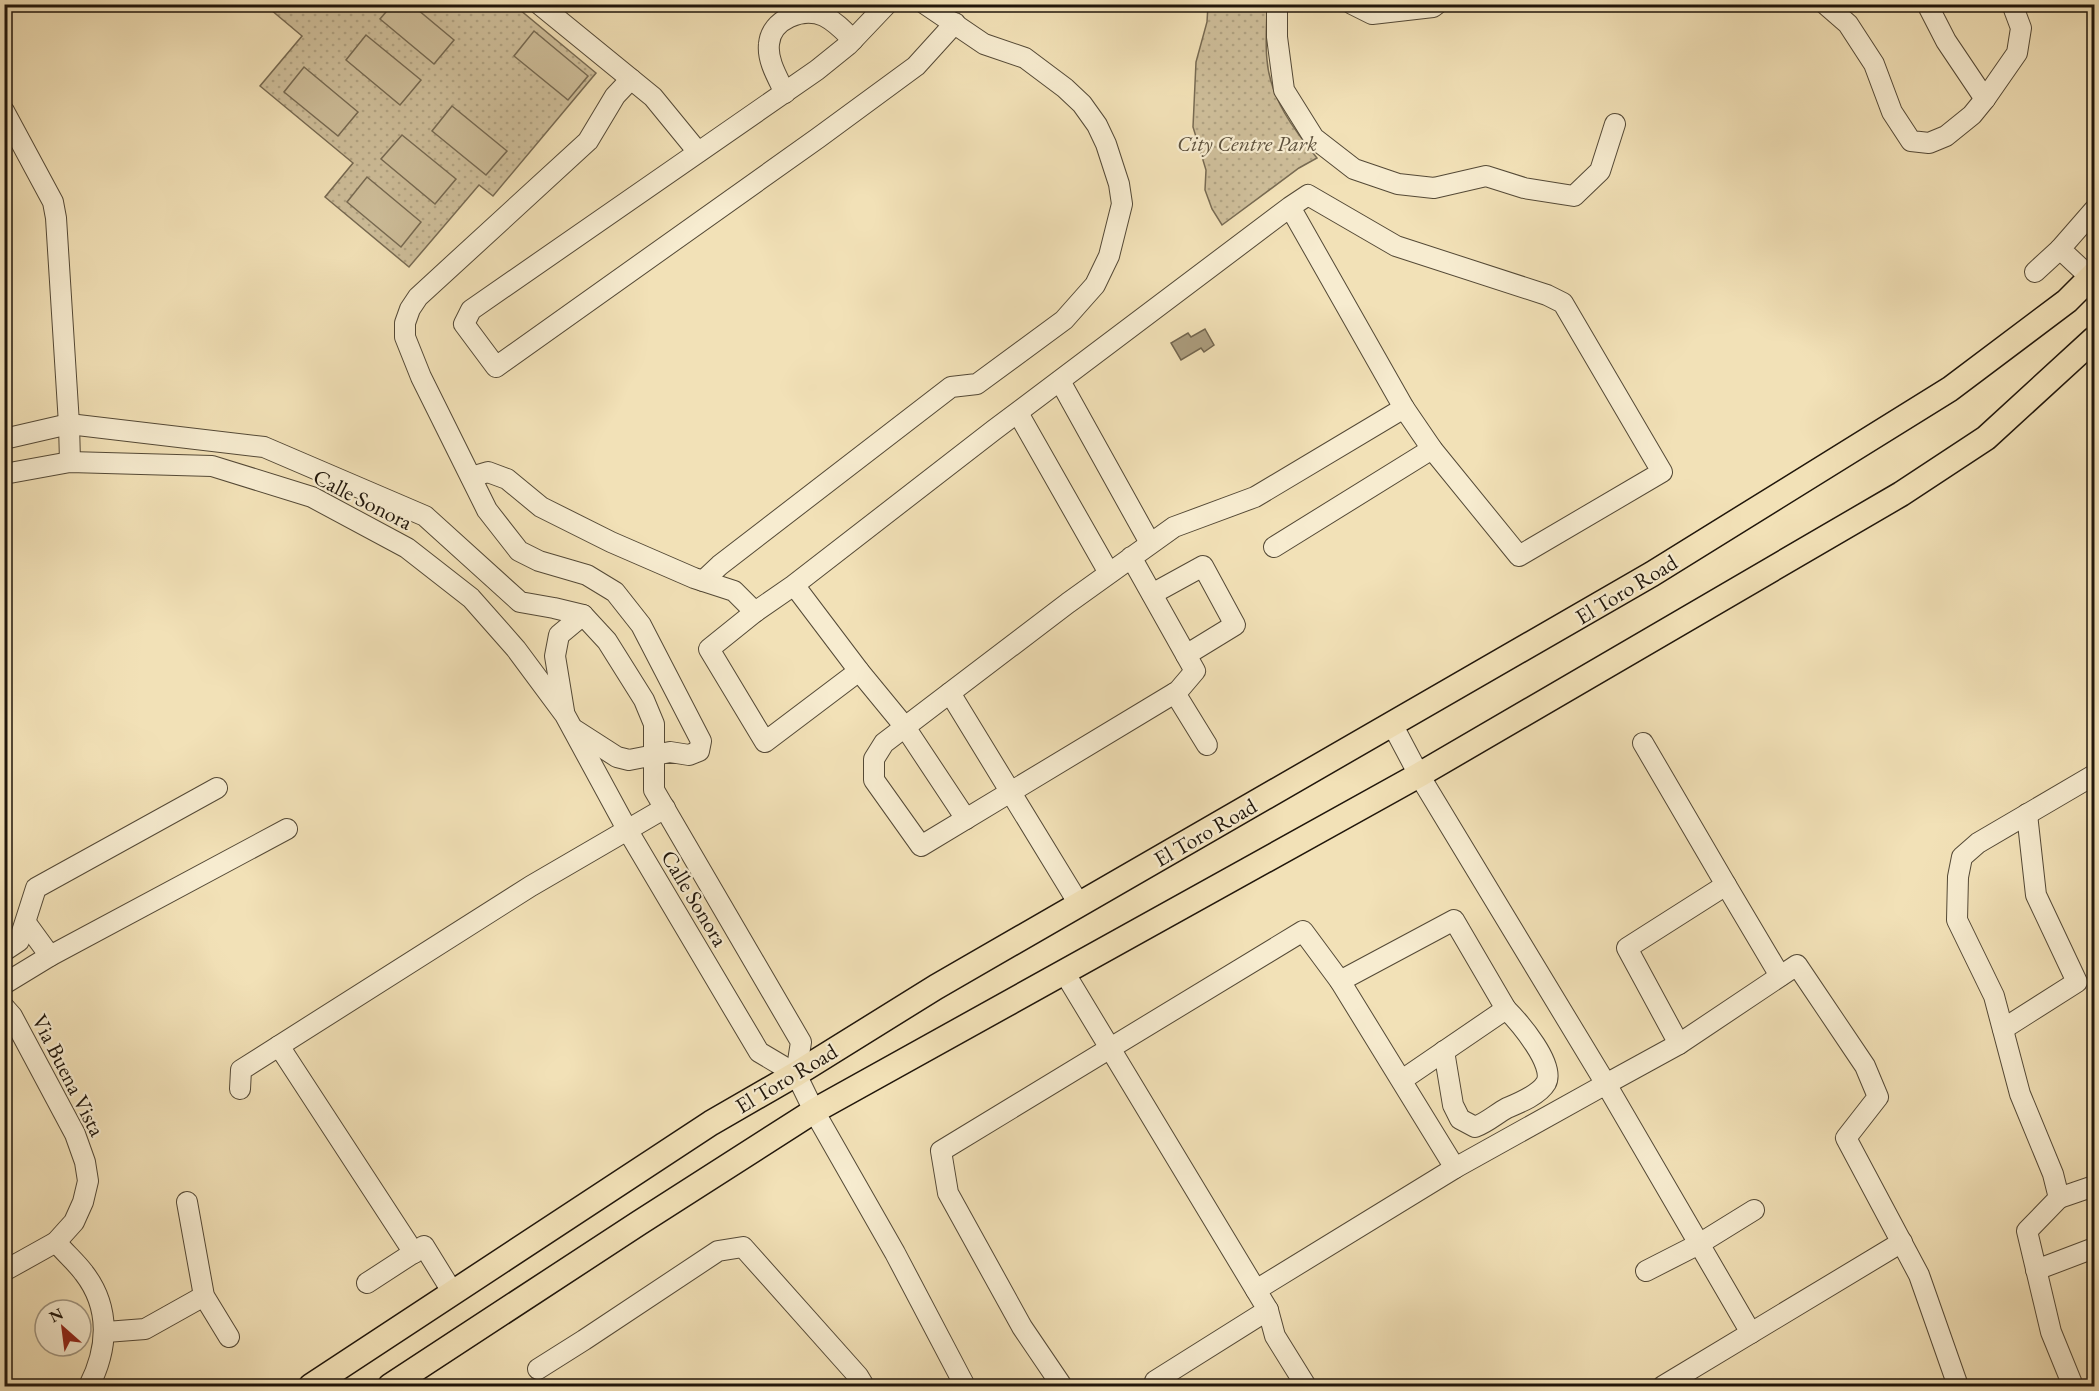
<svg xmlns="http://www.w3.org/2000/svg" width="2099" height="1391" viewBox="0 0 2099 1391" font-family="'EB Garamond',serif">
	<defs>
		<pattern id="grass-dots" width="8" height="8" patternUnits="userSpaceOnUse" patternTransform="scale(1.5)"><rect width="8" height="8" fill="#cebe9a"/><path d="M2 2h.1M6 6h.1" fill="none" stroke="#b1a383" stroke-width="1.8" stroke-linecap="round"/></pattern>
	</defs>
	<rect width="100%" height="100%" fill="#f2e1b7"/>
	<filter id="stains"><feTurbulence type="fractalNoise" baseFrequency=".00333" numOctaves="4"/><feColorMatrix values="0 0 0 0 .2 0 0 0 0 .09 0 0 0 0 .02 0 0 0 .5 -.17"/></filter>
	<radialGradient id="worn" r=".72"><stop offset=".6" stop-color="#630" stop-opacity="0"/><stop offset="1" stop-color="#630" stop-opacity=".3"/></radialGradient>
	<g fill="url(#grass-dots)" stroke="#776a52" stroke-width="1.5">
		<path d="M 264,4 L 514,5 L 596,73 L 493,196 L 479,185 L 409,267 L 325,197 L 353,163 L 260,86 L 302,36 Z"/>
		<path d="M 1208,5 L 1267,5 C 1267,23 1265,42 1267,60 C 1270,98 1294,130 1317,158 L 1299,168 L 1222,225 L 1212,209 L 1205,190 L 1206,170 L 1193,127 L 1196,62 L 1207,22 Z"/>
	</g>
	<g fill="#cebe9a" stroke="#776a52" stroke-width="1.5">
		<path d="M 392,5 L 412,5 L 454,40 L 434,64 L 380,19 Z"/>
		<path d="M 534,31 L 588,76 L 568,100 L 514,56 Z"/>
		<path d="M 366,35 L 421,80 L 400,105 L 346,60 Z"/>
		<path d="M 304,67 L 358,112 L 338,136 L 284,92 Z"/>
		<path d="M 452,106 L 507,151 L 486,175 L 432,131 Z"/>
		<path d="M 402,135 L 456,179 L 435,204 L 381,159 Z"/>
		<path d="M 367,177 L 421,222 L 401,247 L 347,202 Z"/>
	</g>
	<path fill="#ab9c7d" stroke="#73664f" stroke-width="1.5" d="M 1205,329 L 1214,345 L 1204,352 L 1201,348 L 1181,360 L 1171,343 L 1188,333 L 1191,337 Z"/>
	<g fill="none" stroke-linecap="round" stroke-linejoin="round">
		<defs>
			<g id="minor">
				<path d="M 539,4 L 653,97 L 698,152"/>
				<path d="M 887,4 L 848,45 L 817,70 L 471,310 L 464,324 L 496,367 L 818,138 L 916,66 L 955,23"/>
				<path d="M 1277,4 L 1277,37 L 1284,90 L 1314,138 L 1354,169 L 1398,184 L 1434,188 L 1486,176 L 1524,188 L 1574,196 L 1600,171 L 1615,124"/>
				<path d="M 1352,4 L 1372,14 L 1433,7 L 1437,4"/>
				<path d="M 1825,4 L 1848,24 L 1874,64 L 1892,112 L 1911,141 L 1929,143 L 1946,136 L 1972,115 L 1985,99 L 2017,53 L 2021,28 L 2012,4"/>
				<path d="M 1927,4 L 1946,41 L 1985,99"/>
				<path d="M 785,93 C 778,78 767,61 769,44 C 771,19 803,7 824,16 C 836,22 844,31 853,40"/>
				<path d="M 4,111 L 53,202 L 56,218 L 69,424 L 70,462"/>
				<path d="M 2035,272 L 2060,249"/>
				<path d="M 2091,278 L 2060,249 L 2094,210"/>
				<path d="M 1060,381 L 1150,543"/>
				<path d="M 1018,413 L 1109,573"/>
				<path d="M 4,439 L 69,424 L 264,447 L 425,516 L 520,602 L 554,608 L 583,615 L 607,641 L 644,700 L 654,724 L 654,790 L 801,1042 L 796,1074 L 814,1111 L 895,1253 L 965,1386"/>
				<path d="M 4,474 L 70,462 L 212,466 L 312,497 L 407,548 L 471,598 L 516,649 L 565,715 L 628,831 L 759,1052 L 796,1074"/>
				<path d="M 471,477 L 488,472 L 507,479 L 541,507 L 611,542 L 694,578 L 734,591 L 755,612"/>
				<path d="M 1274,547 L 1432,449"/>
				<path d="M 1131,557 L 1195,671 L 1178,691 L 921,846 L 874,780 L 874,759 L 884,743 L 1068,603 L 1174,527 L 1255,497 L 1404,408"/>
				<path d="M 703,581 L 720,565 L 951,387 L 977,384 L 1064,320 L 1095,285 L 1109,256 L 1122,204 L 1119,184 L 1106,144 L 1097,125 L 1082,104 L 1065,88 L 1025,58 L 984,44 L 925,4"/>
				<path d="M 794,585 L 755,612 L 709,649 L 765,742 L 859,671 L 794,585 L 994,430 L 1290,207 L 1404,408 L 1432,449 L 1519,556 L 1662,472 L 1563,303 L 1547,295 L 1396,246 L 1308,195 L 1290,207"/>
				<path d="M 1152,594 L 1203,566 L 1235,625 L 1186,655"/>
				<path d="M 859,671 L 905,727 L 966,819"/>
				<path d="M 950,693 L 1079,904"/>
				<path d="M 1175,693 L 1207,745"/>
				<path d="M 564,711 L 555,656 L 559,635 L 583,615"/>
				<path d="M 1392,724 L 1419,775 L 1606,1084 L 1679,1044 L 1797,965 L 1865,1066 L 1878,1097 L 1846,1138 L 1919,1275 L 1958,1386"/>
				<path d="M 575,730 L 617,757 L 629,760 L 670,752 L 689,755 L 699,751 L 701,741 L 641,625 L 615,592 L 587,575 L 539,561 L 519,551 L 487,510 L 421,377 L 405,337 L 405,323 L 410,309 L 418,297 L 588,141 L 615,96 L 631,79"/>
				<path d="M 1643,743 L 1726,885 L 1627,948 L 1679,1044"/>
				<path d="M 1726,885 L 1780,976"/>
				<path d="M 26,923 L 50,956"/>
				<path d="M 4,951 L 19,941 L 36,888 L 217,788"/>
				<path d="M 1064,972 L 1268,1310 L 1155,1381 L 1158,1386"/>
				<path d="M 1340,981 L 1454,920 L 1506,1009 L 1402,1080"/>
				<path d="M 4,984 L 50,956 L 287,829"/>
				<path d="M 4,1007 L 12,1016 L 75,1134 L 85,1162 L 88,1181 L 83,1202 L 74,1222 L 56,1242 L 4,1271"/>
				<path d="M 2003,1029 L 2077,982 L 2036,895 L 2027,814"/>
				<path d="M 279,1046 L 414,1253"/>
				<path d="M 1444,1051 L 1453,1105 L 1460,1119 L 1475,1127 C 1488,1122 1496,1114 1507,1108 C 1519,1103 1539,1095 1546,1083 C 1556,1065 1519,1022 1506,1009"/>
				<path d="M 240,1089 L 241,1070 L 531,886 L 665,808"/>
				<path d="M 1455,1168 L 1606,1084 L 1751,1333"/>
				<path d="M 2059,1198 L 2094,1186"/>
				<path d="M 187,1202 L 204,1296 L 229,1337"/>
				<path d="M 56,1242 C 65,1253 76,1262 84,1273 C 111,1308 108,1349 89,1386"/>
				<path d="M 2036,1270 L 2094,1248"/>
				<path d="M 1646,1271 L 1699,1244 L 1754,1210"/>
				<path d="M 367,1283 L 424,1246 L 453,1293"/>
				<path d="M 1268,1310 L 1275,1336 L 1306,1386"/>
				<path d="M 106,1332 L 145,1329 L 204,1296"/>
				<path d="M 538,1369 L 584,1340 L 718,1251 L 743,1247 L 858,1376 L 864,1386"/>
				<path d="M 1062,1386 L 1022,1327 L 948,1193 L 941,1151 L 1303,931 L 1340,981 L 1455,1168 L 1256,1290"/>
				<path d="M 1663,1386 L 1902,1242"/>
				<path d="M 2073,1386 L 2051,1332 L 2027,1231 L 2059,1198 L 2053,1174 L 2020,1094 L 1994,996 L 1957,920 L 1958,877 L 1962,857 L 1978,843 L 2094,775"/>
			</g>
			<g id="major">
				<path d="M 311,1386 L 711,1123 L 796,1074 L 936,987 L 1652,574 L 1950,389 L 2067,301 L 2094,274"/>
				<path d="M 390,1386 L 639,1223 L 814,1111 L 1419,775 L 1901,494 L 1986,438 L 2094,339"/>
			</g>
		</defs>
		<use href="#minor" stroke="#544936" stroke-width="22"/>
		<use href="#major" stroke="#20160b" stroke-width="27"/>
		<use href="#minor" stroke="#f7ecd0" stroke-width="20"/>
		<use href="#major" stroke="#f2e1b7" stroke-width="24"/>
	</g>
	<g text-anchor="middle" stroke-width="4.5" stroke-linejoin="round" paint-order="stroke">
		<g font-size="22" font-style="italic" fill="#5d513d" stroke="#f7ecd0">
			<text x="1247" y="151">City Centre Park</text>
		</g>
		<g font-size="22" fill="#20160b" stroke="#f7ecd0">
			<text transform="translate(363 499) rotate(27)" y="8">Calle Sonora</text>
			<text transform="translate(1626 589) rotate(-31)" y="8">El Toro Road</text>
			<text transform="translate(1205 832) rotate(-30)" y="8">El Toro Road</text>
			<text transform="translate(695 898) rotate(59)" y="8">Calle Sonora</text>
			<text transform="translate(69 1075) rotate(63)" y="8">Via Buena Vista</text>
			<text transform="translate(786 1078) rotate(-31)" y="8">El Toro Road</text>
		</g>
	</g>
	<rect width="2099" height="1391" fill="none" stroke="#f2e1b7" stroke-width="24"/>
	<rect x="6" y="6" width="2087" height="1379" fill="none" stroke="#20160b" stroke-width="3"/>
	<rect x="12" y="12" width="2075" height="1367" fill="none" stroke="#20160b" stroke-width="1.5"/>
	<g transform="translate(63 1328) rotate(332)"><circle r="28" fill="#f7ecd0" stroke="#a19681" stroke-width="1.5"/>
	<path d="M0-4.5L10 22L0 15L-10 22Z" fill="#8f2418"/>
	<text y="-9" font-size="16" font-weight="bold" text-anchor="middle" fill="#20160b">N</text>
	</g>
	<rect width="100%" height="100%" filter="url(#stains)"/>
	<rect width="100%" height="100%" fill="url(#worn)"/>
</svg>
